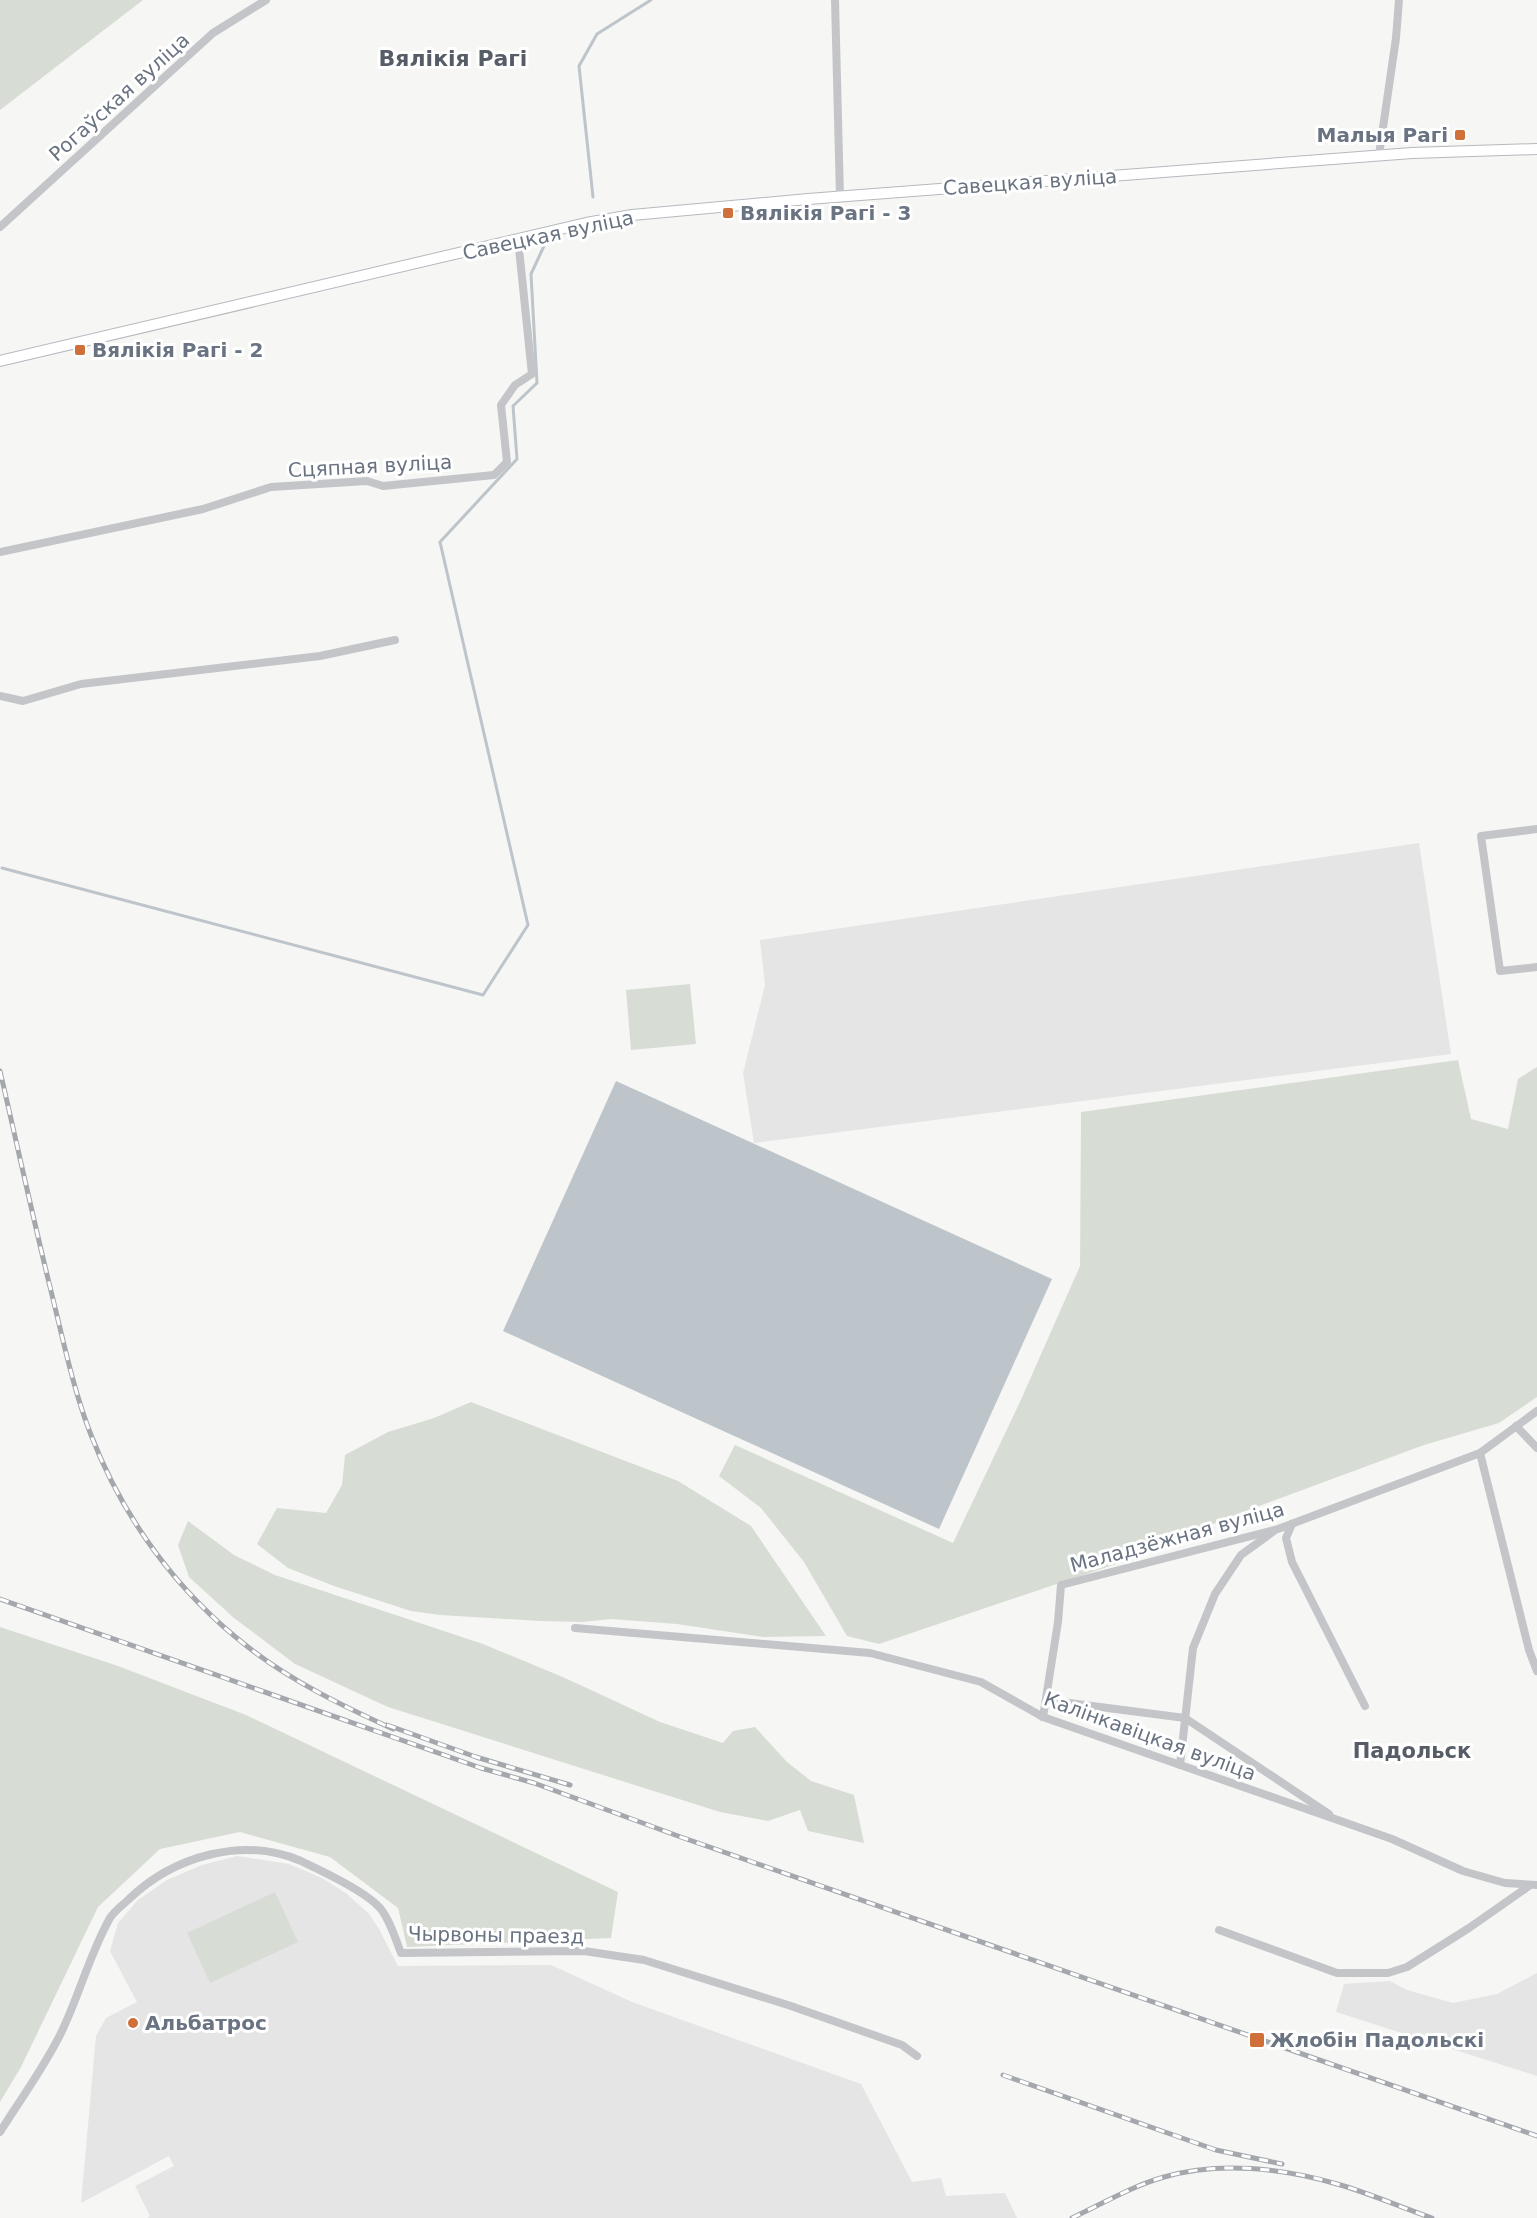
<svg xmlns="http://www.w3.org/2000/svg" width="1537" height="2218" viewBox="0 0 1537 2218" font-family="'DejaVu Sans',sans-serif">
	<rect width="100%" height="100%" fill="#f6f6f4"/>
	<g fill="#e4e5e4">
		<path d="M 1419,843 L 1451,1054 L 754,1143 L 743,1073 L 765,985 L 760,940 Z"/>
		<path d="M 237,1856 L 289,1864 L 322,1878 L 347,1894 L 369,1914 L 379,1929 L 398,1966 L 551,1965 L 632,2002 L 861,2084 L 912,2182 L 941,2178 L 946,2196 L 1005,2193 L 1017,2218 L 147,2218 L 150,2216 L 135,2186 L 174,2166 L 169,2156 L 81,2203 L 96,2036 L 106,2018 L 137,2002 L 110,1951 L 118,1923 L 138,1900 L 167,1880 L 202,1865 Z"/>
		<path d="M 1537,1973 L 1537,2076 L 1336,2012 L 1344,1984 L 1390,1981 L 1407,1990 L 1453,2003 L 1497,1994 Z"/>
	</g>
	<g fill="#d7ddd5">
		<path d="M 0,0 L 143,0 L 0,110 Z"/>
		<path d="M 690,984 L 696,1044 L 631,1050 L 626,990 Z"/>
		<path d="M 1458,1060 L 1471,1119 L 1508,1129 L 1518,1079 L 1537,1067 L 1537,1397 L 1499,1423 L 1424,1445 L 1235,1515 L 1116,1564 L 879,1644 L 847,1636 L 804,1562 L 761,1508 L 719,1476 L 735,1445 L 953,1543 L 1019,1404 L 1080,1266 L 1081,1112 Z"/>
		<path d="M 471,1402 L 678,1481 L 751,1526 L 826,1636 L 763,1637 L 677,1624 L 611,1619 L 582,1622 L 540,1621 L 440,1615 L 411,1611 L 334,1586 L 288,1568 L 257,1544 L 277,1508 L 326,1513 L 342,1485 L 345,1455 L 388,1432 L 434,1418 Z"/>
		<path d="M 188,1521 L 234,1555 L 275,1575 L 483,1644 L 565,1678 L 660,1722 L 723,1743 L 733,1731 L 755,1727 L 787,1762 L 811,1781 L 854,1795 L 864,1843 L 808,1831 L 800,1810 L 768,1821 L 720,1812 L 388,1707 L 295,1664 L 234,1618 L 189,1577 L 178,1545 Z"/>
		<path d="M 0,1627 L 118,1666 L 246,1715 L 618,1892 L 611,1938 L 407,1947 L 398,1908 L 330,1857 L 240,1832 L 160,1849 L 98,1907 L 21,2067 L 0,2102 Z"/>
		<path d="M 275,1892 L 298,1942 L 210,1983 L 187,1933 Z"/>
	</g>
	<path fill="#bdc4ca" d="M 616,1081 L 1052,1279 L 939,1529 L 503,1331 Z"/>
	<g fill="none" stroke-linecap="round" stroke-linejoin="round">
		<g stroke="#bdc4ca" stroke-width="3">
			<path d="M 593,197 L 579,66 L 597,34 L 651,0"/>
			<path d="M 2,868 L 483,995 L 528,925 L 440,542 L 517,459 L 513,406 L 537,383 L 531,274 L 544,246"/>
		</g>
		<defs>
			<path id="secondary" d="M 0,361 L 586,223 L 632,215 L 808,199 L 1412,153 L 1537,149"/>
		</defs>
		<use href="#secondary" stroke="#b5b8bd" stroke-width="12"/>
		<g stroke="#c3c5c8" stroke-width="8">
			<path d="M 835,0 L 840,197"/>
			<path d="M 1379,155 L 1396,38 L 1399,0"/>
			<path d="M 0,227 L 213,33 L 266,0"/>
			<path d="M 0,552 L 203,509 L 271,487 L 367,481 L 383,486 L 494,475 L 507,462 L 501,405 L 515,385 L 532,374 L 518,239"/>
			<path d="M 0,696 L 23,701 L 81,684 L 320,656 L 395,640"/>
			<path d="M 1537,829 L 1481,836 L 1500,971 L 1537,967"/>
			<path d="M 1516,1426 L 1537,1448"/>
			<path d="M 1480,1453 L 1529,1650 L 1537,1671"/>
			<path d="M 1292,1524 L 1286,1538 L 1292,1562 L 1365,1706"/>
			<path d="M 575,1628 L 870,1653 L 981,1682 L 1043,1717 L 1392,1839 L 1463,1871 L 1505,1883 L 1537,1885"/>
			<path d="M 1046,1700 L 1185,1718 L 1329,1814"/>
			<path d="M 1043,1717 L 1058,1622 L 1061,1585 L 1278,1529 L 1480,1453 L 1537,1411"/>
			<path d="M 1180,1765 L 1193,1648 L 1215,1594 L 1241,1555 L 1274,1531"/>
			<path d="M 1219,1930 L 1337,1973 L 1388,1973 L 1407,1967 L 1469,1928 L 1529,1886"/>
			<path d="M 0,2132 C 20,2100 43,2069 60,2035 C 79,1997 89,1955 110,1918 C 114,1911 123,1905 129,1899 C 174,1856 243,1836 301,1861 C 322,1871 365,1891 380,1908 C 390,1920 395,1938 401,1953 L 584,1951 L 644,1960 L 788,2005 L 902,2045 L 917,2056"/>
		</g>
		<use href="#secondary" stroke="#fff" stroke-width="10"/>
		<defs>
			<g id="rail">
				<path d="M 0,1071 C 17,1144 33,1218 51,1291 C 63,1339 73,1389 91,1435 C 123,1518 177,1592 248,1647 C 291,1681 343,1706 393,1729"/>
				<path d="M 0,1599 L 481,1768 L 534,1783 L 678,1836 L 1537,2136"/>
				<path d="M 387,1725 L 476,1757 L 570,1785"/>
				<path d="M 1003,2075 L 1216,2150 L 1282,2164"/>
				<path d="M 1072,2218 C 1102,2204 1132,2186 1164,2177 C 1219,2161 1283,2168 1337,2184 C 1369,2193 1400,2207 1432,2218"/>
			</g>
		</defs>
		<use href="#rail" stroke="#a4a8ad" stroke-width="5"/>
		<use href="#rail" stroke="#fff" stroke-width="3" stroke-dasharray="9" stroke-linecap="butt"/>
	</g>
	<g fill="#cf703b" stroke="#fff" stroke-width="2">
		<rect x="1454" y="129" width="12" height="12" rx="3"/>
		<rect x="722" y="207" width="12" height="12" rx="3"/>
		<rect x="74" y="344" width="12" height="12" rx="3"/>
		<circle cx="133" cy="2023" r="6"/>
		<rect x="1249" y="2032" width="16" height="16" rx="3"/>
	</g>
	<g text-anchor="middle" stroke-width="6" stroke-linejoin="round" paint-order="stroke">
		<g font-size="20" fill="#697381" stroke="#fff">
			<text transform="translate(119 97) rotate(-42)" y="7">Рогаўская вуліца</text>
			<text transform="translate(1030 182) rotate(-4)" y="7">Савецкая вуліца</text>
			<text transform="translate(548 235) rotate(-12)" y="7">Савецкая вуліца</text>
			<text transform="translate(370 466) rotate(-3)" y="7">Сцяпная вуліца</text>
			<text transform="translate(1177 1537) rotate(-15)" y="7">Маладзёжная вуліца</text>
			<text transform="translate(1150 1736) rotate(20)" y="7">Калінкавіцкая вуліца</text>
			<text transform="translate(496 1935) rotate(1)" y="7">Чырвоны праезд</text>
		</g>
		<g font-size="20" font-weight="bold" fill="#697381" stroke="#fff" text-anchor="start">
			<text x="1448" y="142" text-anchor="end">Малыя Рагі</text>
			<text x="740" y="220">Вялікія Рагі - 3</text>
			<text x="92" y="357">Вялікія Рагі - 2</text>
			<text x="145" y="2030">Альбатрос</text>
			<text x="1270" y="2047">Жлобін Падольскі</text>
		</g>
		<g font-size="21" font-weight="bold" fill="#565d67" stroke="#fff">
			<text x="1412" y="1758">Падольск</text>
		</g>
		<g font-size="22" font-weight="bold" fill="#565d67" stroke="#fff">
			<text x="453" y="66">Вялікія Рагі</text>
		</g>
	</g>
</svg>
